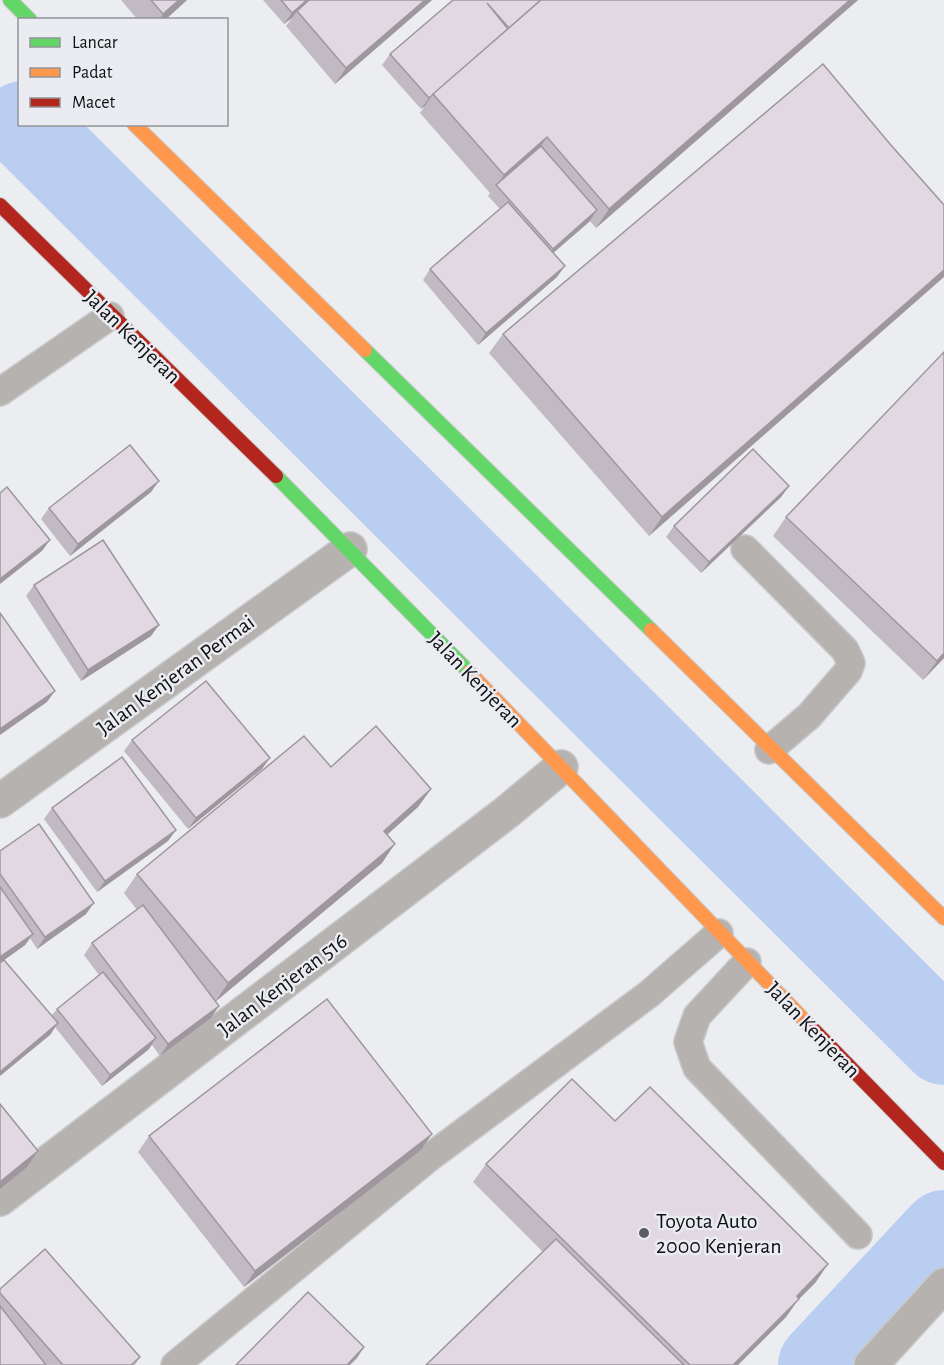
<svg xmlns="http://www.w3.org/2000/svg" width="944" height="1365" viewBox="0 0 944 1365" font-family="'Alegreya Sans',sans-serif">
	<rect width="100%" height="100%" fill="#ecedf0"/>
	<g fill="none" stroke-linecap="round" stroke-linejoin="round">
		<g stroke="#bacef1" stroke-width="86">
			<path d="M 23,124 L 944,1042"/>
			<path d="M 821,1365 L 944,1233"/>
		</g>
		<defs>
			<g id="lane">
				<path d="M 0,392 L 110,316"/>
				<path d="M 745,549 L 845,650 L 851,663 L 848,671 L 809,716 L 769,750"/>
				<path d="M 747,962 L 697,1016 L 688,1042 L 697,1068 L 858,1235"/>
				<path d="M 175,1365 L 430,1157 L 649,994 L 719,933"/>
			</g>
			<g id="street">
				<path d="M 0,801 L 350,549"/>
				<path d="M 0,1199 L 507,812 L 561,767"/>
				<path d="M 871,1365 L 944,1285"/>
			</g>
			<g id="fast">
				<path d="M 10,0 L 30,20"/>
				<path d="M 365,350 L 651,630"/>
				<path d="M 276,476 L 469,672"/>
			</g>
			<g id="slow">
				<path d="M 134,124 L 365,350"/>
				<path d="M 651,630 L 944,918"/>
				<path d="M 469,672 L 807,1023"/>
			</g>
			<g id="jam">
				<path d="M 0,205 L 276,476"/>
				<path d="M 807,1023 L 944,1163"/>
			</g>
		</defs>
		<use href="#lane" stroke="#c9cacc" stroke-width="30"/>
		<use href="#street" stroke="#c9cacc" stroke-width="36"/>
		<use href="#fast" stroke="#c9cacc" stroke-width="16"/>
		<use href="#slow" stroke="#c9cacc" stroke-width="16"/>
		<use href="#jam" stroke="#c9cacc" stroke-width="16"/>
		<use href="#lane" stroke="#b5b2af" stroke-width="27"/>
		<use href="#street" stroke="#b5b2af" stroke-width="33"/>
		<use href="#fast" stroke="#63d668" stroke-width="14"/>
		<use href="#slow" stroke="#ff974d" stroke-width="14"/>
		<use href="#jam" stroke="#b3261e" stroke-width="14"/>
	</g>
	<g fill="#c2bac2">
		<path d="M 121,0 L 187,0 L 165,20 L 138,20 Z"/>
		<path d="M 263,0 L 432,0 L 335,84 L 286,26 L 292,18 L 284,24 Z"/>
		<path d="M 453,0 L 858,0 L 596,228 L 590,221 L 553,253 L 557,277 L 478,345 L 423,280 L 430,269 L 500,209 L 488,196 L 490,193 L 420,113 L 425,106 L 421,109 L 382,65 L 390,54 Z"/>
		<path d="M 890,144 L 944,205 L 649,536 L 489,353 L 503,334 Z"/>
		<path d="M 789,486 L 781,497 L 701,573 L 666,537 L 674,526 Z"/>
		<path d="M 151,492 L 70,556 L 41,519 L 49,508 Z"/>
		<path d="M 786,517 L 944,658 L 923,680 L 773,536 Z"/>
		<path d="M 34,585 L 151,636 L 81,681 L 26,596 Z"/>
		<path d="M 132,740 L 262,769 L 188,829 L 124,751 Z"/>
		<path d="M 331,767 L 431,789 L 418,807 L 387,835 L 382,863 L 215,1002 L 211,1018 L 160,1056 L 152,1045 L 148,1050 L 102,1086 L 55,1027 L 50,1035 L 0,963 L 0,851 L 86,914 L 37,949 L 30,938 L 25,945 L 4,960 L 51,1016 L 57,1009 L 99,975 L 84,955 L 92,943 L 137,910 L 124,893 L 137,874 Z"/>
		<path d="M 52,808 L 176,830 L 168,841 L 97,892 L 44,819 Z"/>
		<path d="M 615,1121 L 828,1264 L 815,1283 L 798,1300 L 786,1317 L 738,1365 L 426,1365 L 543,1252 L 473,1182 L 486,1164 Z"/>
		<path d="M 149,1136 L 421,1150 L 244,1287 L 138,1152 Z"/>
		<path d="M 0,1289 L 140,1357 L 135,1365 L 0,1365 Z"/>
	</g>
	<g fill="#9e979e">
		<path d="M 179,0 L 187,0 L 165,20 L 159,20 L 163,14 Z"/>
		<path d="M 307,0 L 312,0 L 297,11 L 292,18 L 284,24 L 292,13 Z"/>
		<path d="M 425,0 L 432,0 L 335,84 L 346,68 Z"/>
		<path d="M 850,0 L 858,0 L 596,228 L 609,209 Z"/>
		<path d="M 432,95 L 425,106 L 421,109 L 429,98 Z"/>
		<path d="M 547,137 L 534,156 L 497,185 L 504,175 Z"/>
		<path d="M 597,210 L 589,222 L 545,260 L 553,249 Z"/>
		<path d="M 565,266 L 557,277 L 478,345 L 486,333 Z"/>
		<path d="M 944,270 L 944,277 L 649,536 L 662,517 Z"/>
		<path d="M 159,481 L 151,492 L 70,556 L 78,544 Z"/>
		<path d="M 789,486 L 781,497 L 701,573 L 709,562 Z"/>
		<path d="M 50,540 L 42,551 L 0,584 L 0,579 Z"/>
		<path d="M 159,625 L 151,636 L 81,681 L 88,670 Z"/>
		<path d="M 944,653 L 944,658 L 923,680 L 937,661 Z"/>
		<path d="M 55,691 L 47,702 L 0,735 L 0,729 Z"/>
		<path d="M 270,758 L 262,769 L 188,829 L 196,818 Z"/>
		<path d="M 431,789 L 418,807 L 371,849 L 384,831 Z"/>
		<path d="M 176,830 L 168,841 L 97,892 L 105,881 Z"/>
		<path d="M 395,844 L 382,863 L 215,1002 L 228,983 Z"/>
		<path d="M 94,903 L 86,914 L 37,949 L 45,937 Z"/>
		<path d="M 33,934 L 25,945 L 0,963 L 0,957 Z"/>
		<path d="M 219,1006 L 211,1018 L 160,1056 L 168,1044 Z"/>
		<path d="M 58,1023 L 50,1035 L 0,1076 L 0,1072 Z"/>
		<path d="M 156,1038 L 148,1050 L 102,1086 L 110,1075 Z"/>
		<path d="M 432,1134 L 421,1150 L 244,1287 L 255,1271 Z"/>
		<path d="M 38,1151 L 27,1167 L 0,1189 L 0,1182 Z"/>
		<path d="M 828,1264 L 815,1283 L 798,1300 L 786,1317 L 738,1365 L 733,1365 L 797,1296 Z"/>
		<path d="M 364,1347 L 357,1358 L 350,1365 L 347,1365 Z"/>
	</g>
	<g fill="#e1d8e2" stroke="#9e979e" stroke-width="1.5">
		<path d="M 151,0 L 179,0 L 163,14 Z"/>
		<path d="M 281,0 L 307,0 L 292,13 Z"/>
		<path d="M 309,0 L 425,0 L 346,68 L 297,11 Z"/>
		<path d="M 453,0 L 541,0 L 509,28 L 487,3 L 508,29 L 429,98 L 390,54 Z"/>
		<path d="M 541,0 L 850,0 L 609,209 L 547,137 L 504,175 L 433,94 Z"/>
		<path d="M 823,64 L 890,144 L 944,205 L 944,270 L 662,517 L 503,334 Z"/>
		<path d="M 541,146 L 597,210 L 553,249 L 496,185 Z"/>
		<path d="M 508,202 L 565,266 L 486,333 L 430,269 Z"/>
		<path d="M 944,352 L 944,653 L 937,661 L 786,517 Z"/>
		<path d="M 130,445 L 159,481 L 78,544 L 49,508 Z"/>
		<path d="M 753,449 L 789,486 L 709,562 L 674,526 Z"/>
		<path d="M 7,487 L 50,540 L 0,579 L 0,493 Z"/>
		<path d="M 103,540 L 159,625 L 88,670 L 34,585 Z"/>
		<path d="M 0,613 L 55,691 L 0,729 Z"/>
		<path d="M 206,681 L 270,758 L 196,818 L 132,740 Z"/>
		<path d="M 376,726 L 431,789 L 384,831 L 395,844 L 228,983 L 137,874 L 304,736 L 331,767 Z"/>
		<path d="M 122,757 L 176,830 L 105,881 L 52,808 Z"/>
		<path d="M 39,824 L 94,903 L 45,937 L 0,874 L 0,851 Z"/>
		<path d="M 0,887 L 33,934 L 0,957 Z"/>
		<path d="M 143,905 L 219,1006 L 168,1044 L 92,943 Z"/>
		<path d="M 4,960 L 58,1023 L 0,1072 L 0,963 Z"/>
		<path d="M 103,972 L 156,1038 L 110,1075 L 57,1009 Z"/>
		<path d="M 327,999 L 432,1134 L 255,1271 L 149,1136 Z"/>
		<path d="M 572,1079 L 615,1121 L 650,1087 L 828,1264 L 797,1296 L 799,1299 L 733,1365 L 690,1365 L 486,1164 Z"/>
		<path d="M 0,1104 L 38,1151 L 0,1182 Z"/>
		<path d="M 556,1239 L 684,1365 L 426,1365 Z"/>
		<path d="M 45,1249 L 140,1357 L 131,1365 L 63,1365 L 0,1293 L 0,1289 Z"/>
		<path d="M 308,1292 L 364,1347 L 347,1365 L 236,1365 Z"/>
		<path d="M 0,1306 L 46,1365 L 0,1365 Z"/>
	</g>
	<circle fill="#5c5d60" stroke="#eaecf2" stroke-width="2" cx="644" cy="1233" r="6"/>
	<g text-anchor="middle" stroke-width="5" stroke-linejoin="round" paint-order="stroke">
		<g font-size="22" fill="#0f1012" stroke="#eaecf2">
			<text transform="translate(133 336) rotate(44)" y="8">Jalan Kenjeran</text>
			<text transform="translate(175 674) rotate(-36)" y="8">Jalan Kenjeran Permai</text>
			<text transform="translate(476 679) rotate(46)" y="8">Jalan Kenjeran</text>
			<text transform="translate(282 984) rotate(-37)" y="8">Jalan Kenjeran 516</text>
			<text transform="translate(814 1029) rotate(46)" y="8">Jalan Kenjeran</text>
		</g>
		<g font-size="22" fill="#0f1012" stroke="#eaecf2" text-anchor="start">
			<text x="656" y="1228">Toyota Auto<tspan x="656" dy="25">2000 Kenjeran</tspan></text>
		</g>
	</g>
	<rect x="18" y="18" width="210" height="108" fill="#eaecf2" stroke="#929498" stroke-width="1.5"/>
	<rect x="30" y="38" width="30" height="9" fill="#63d668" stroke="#929498" stroke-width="1.5"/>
	<text x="72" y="48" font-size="18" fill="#0f1012">Lancar</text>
	<rect x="30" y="68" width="30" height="9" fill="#ff974d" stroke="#929498" stroke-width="1.5"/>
	<text x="72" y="78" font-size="18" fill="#0f1012">Padat</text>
	<rect x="30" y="98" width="30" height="9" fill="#b3261e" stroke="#929498" stroke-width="1.5"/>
	<text x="72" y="108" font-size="18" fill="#0f1012">Macet</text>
</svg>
